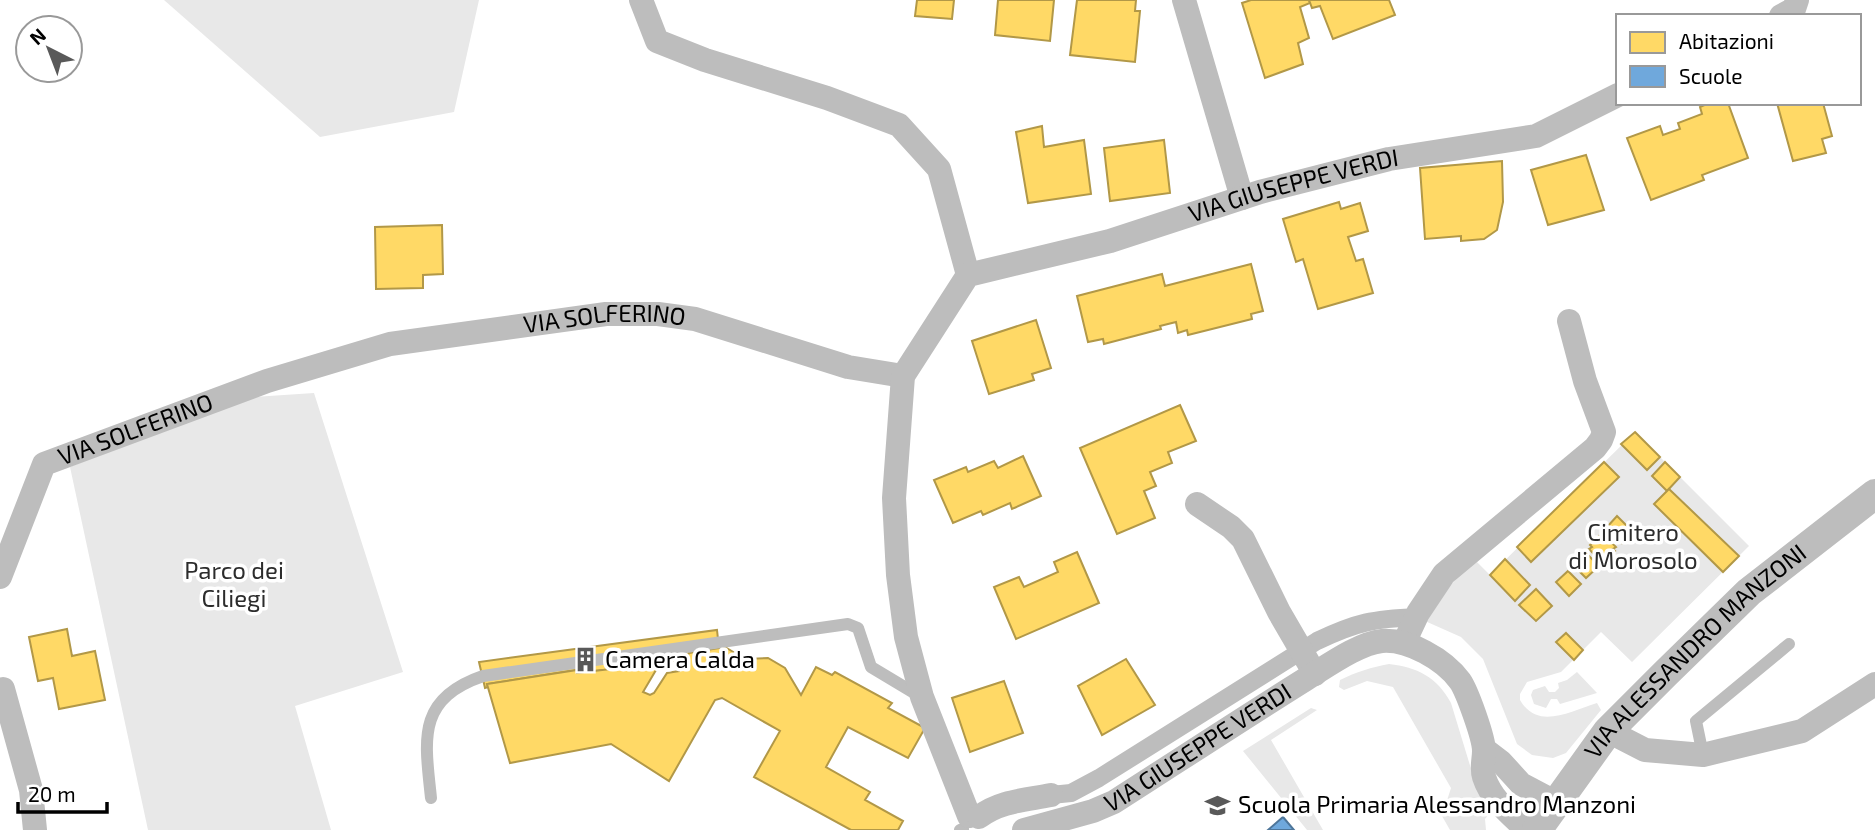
<svg xmlns="http://www.w3.org/2000/svg" width="1875" height="830" viewBox="0 0 1875 830" font-family="'Exo 2',sans-serif">
	<rect width="100%" height="100%" fill="#fff"/>
	<g fill="#e8e8e8">
		<path d="M 164,0 L 479,0 L 454,112 L 320,137 Z"/>
		<path d="M 314,393 L 403,672 L 295,706 L 331,830 L 148,830 L 70,467 L 239,398 Z"/>
		<path d="M 1635,432 L 1749,546 L 1632,662 L 1601,632 L 1561,672 L 1527,682 L 1520,694 L 1520,700 C 1538,731 1570,711 1597,703 L 1601,710 L 1566,753 L 1553,758 L 1532,755 L 1517,744 L 1483,659 L 1461,637 L 1425,621 L 1433,603 L 1475,560 L 1490,575 Z"/>
		<path d="M 1389,664 C 1417,667 1437,677 1451,703 L 1472,772 L 1492,810 L 1485,819 L 1486,830 L 1450,830 L 1442,816 L 1451,788 L 1393,687 L 1367,681 L 1344,690 L 1339,687 L 1340,680 C 1356,672 1372,667 1389,664 Z"/>
		<path d="M 1577,672 L 1597,693 L 1560,704 L 1557,699 L 1551,699 L 1546,708 L 1534,704 L 1531,695 L 1533,690 L 1545,686 L 1549,692 L 1555,692 L 1559,688 L 1558,683 L 1567,680 Z"/>
		<path d="M 1311,708 L 1317,710 L 1271,740 L 1323,830 L 1307,830 L 1243,751 Z"/>
	</g>
	<g fill="#ffd966" stroke="#b29847" stroke-width="2">
		<path d="M 917,0 L 954,0 L 952,19 L 915,16 Z"/>
		<path d="M 998,0 L 1054,0 L 1050,41 L 995,35 Z"/>
		<path d="M 1077,0 L 1136,0 L 1135,11 L 1140,11 L 1135,62 L 1070,55 Z"/>
		<path d="M 1251,0 L 1309,0 L 1310,3 L 1300,7 L 1309,38 L 1298,43 L 1303,64 L 1265,78 L 1242,3 Z"/>
		<path d="M 1309,0 L 1389,0 L 1395,15 L 1333,39 L 1320,6 L 1312,8 Z"/>
		<path d="M 1709,103 L 1728,103 L 1748,158 L 1702,175 L 1704,180 L 1651,200 L 1627,138 L 1660,126 L 1663,135 L 1680,129 L 1678,123 L 1702,114 L 1700,107 Z"/>
		<path d="M 1777,103 L 1823,103 L 1832,136 L 1822,139 L 1826,153 L 1793,161 Z"/>
		<path d="M 1042,126 L 1044,147 L 1084,140 L 1091,194 L 1028,203 L 1016,132 Z"/>
		<path d="M 1164,140 L 1170,193 L 1110,201 L 1104,148 Z"/>
		<path d="M 1586,155 L 1604,210 L 1548,225 L 1531,170 Z"/>
		<path d="M 1502,161 L 1503,202 L 1497,230 L 1484,239 L 1461,241 L 1461,236 L 1425,239 L 1420,168 Z"/>
		<path d="M 1339,202 L 1341,209 L 1360,203 L 1368,231 L 1348,237 L 1356,261 L 1363,259 L 1373,293 L 1318,309 L 1303,259 L 1296,262 L 1283,219 Z"/>
		<path d="M 442,225 L 443,274 L 423,275 L 423,288 L 376,289 L 375,227 Z"/>
		<path d="M 1251,264 L 1263,311 L 1251,314 L 1252,319 L 1188,335 L 1187,330 L 1178,333 L 1176,322 L 1160,326 L 1161,329 L 1104,344 L 1103,339 L 1088,342 L 1077,296 L 1162,274 L 1165,286 Z"/>
		<path d="M 1036,320 L 1051,368 L 1032,374 L 1034,380 L 989,394 L 972,341 Z"/>
		<path d="M 1180,405 L 1196,441 L 1168,452 L 1172,463 L 1150,472 L 1156,486 L 1144,491 L 1155,518 L 1117,534 L 1080,448 Z"/>
		<path d="M 1635,432 L 1660,457 L 1647,470 L 1621,444 Z"/>
		<path d="M 1023,456 L 1041,496 L 1012,509 L 1010,503 L 983,515 L 981,511 L 953,523 L 934,480 L 966,467 L 968,472 L 994,461 L 998,468 Z"/>
		<path d="M 1604,462 L 1619,477 L 1531,562 L 1517,547 Z"/>
		<path d="M 1665,462 L 1680,477 L 1667,491 L 1652,476 Z"/>
		<path d="M 1669,489 L 1739,556 L 1723,572 L 1654,504 Z"/>
		<path d="M 1617,516 L 1633,532 L 1622,543 L 1607,527 Z"/>
		<path d="M 1604,535 L 1616,547 L 1613,549 L 1615,551 L 1601,562 L 1589,549 L 1592,547 L 1590,545 L 1599,536 L 1601,537 Z"/>
		<path d="M 1077,552 L 1099,603 L 1016,639 L 994,587 L 1019,577 L 1024,587 L 1058,572 L 1054,562 Z"/>
		<path d="M 1587,554 L 1599,566 L 1586,578 L 1574,566 Z"/>
		<path d="M 1505,559 L 1530,585 L 1515,601 L 1490,575 Z"/>
		<path d="M 1568,571 L 1581,584 L 1569,596 L 1556,582 Z"/>
		<path d="M 1536,589 L 1552,606 L 1536,621 L 1519,605 Z"/>
		<path d="M 67,629 L 72,656 L 95,651 L 105,700 L 59,709 L 53,678 L 38,681 L 29,637 Z"/>
		<path d="M 717,630 L 719,648 L 689,653 L 687,658 L 655,664 L 577,673 L 577,670 L 487,684 L 488,687 L 485,688 L 479,662 Z"/>
		<path d="M 1566,633 L 1583,650 L 1574,660 L 1556,642 Z"/>
		<path d="M 725,647 L 745,659 L 768,658 L 785,668 L 801,695 L 816,667 L 832,675 L 835,672 L 892,703 L 888,708 L 925,728 L 908,758 L 848,727 L 826,767 L 870,792 L 865,800 L 903,821 L 898,830 L 851,830 L 754,777 L 780,731 L 722,698 L 715,700 L 669,781 L 611,744 L 510,763 L 487,684 L 577,670 L 577,673 L 655,664 L 656,670 L 643,692 L 650,695 L 654,693 L 667,673 L 679,671 L 689,653 Z"/>
		<path d="M 1126,659 L 1155,705 L 1102,735 L 1078,686 Z"/>
		<path d="M 1004,681 L 1023,733 L 970,752 L 952,698 Z"/>
	</g>
	<path fill="#6fa8dc" stroke="#4e769a" stroke-width="2" d="M 1283,817 L 1294,830 L 1268,830 Z"/>
	<g fill="none" stroke-linecap="round" stroke-linejoin="round">
		<g stroke="#bdbdbd" stroke-width="12">
			<path d="M 1703,755 L 1696,721 L 1789,644"/>
			<path d="M 431,798 C 425,740 416,699 483,676 L 848,624 L 858,628 L 871,667 L 921,697"/>
			<path d="M 960,830 L 963,829"/>
		</g>
		<path stroke="#bdbdbd" stroke-width="18" d="M 1051,795 L 1071,793 L 1099,778 L 1317,641 C 1357,622 1373,619 1417,617"/>
		<g stroke="#bdbdbd" stroke-width="24">
			<path d="M 641,0 L 657,41 L 705,60 L 827,98 L 899,125 L 939,169 L 968,275"/>
			<path d="M 1184,0 L 1242,198"/>
			<path d="M 1781,16 L 1794,9 L 1797,0"/>
			<path d="M 1197,504 L 1231,527 L 1243,539 L 1279,612 L 1315,674"/>
			<path id="s1" d="M 0,577 L 44,464 L 267,381 L 390,344 L 606,314 L 658,314 L 695,319 L 848,367 L 903,376"/>
			<path d="M 1404,643 L 1418,613 L 1444,574 L 1595,448 L 1601,440 L 1604,432 L 1585,381 L 1569,321"/>
			<path d="M 3,689 L 31,790 L 35,830"/>
			<path d="M 1608,731 L 1645,750 L 1703,755 L 1802,731 L 1875,684"/>
			<path d="M 1484,749 L 1501,762 L 1521,784 L 1557,803"/>
			<path id="s2" d="M 969,816 L 922,697 L 906,637 L 898,575 L 894,498 L 903,376 L 968,275 L 1110,241 L 1260,192 L 1389,159 L 1536,136 L 1618,95"/>
			<path d="M 979,817 C 999,801 1026,800 1051,795"/>
			<path id="s3" d="M 1024,830 L 1093,811 L 1114,802 C 1178,761 1242,719 1306,679 C 1326,667 1359,643 1382,641 C 1408,639 1444,659 1460,681 C 1467,691 1484,738 1484,751 C 1484,760 1481,768 1484,777 C 1491,799 1511,815 1527,830"/>
		</g>
		<path stroke="#bdbdbd" stroke-width="30" id="s4" d="M 1537,830 L 1608,731 L 1665,674 L 1749,592 L 1875,494"/>
	</g>
	<defs>
		<symbol id="building-bare" viewBox="-9 -9 18 18"><path d="M-4-6H4V6H1V3H-1V6H-4ZM-2.5-4.3h1.7v1.8h-1.7ZM.8-4.3h1.7v1.8H.8ZM-2.5-1h1.7V.8h-1.7ZM.8-1h1.7V.8H.8Z" fill="#595959" stroke="#fff" stroke-width="2.5" paint-order="stroke"/></symbol>
		<symbol id="school-bare" viewBox="-9 -9 18 18"><path d="M0-5L7-2L0 1L-7-2ZM-4 1L0 2.5L4 1V4Q0 6-4 4Z" fill="#595959" stroke="#fff" stroke-width="2.5" paint-order="stroke"/></symbol>
	</defs>
	<g fill-rule="evenodd">
		<use href="#building-bare" x="568" y="642" width="35" height="35"/>
		<use href="#school-bare" x="1200" y="788" width="35" height="35"/>
	</g>
	<g text-anchor="middle" stroke-width="7" stroke-linejoin="round" paint-order="stroke">
		<g font-size="24" fill="#000" stroke="#fff">
			<text dy="8" stroke="none"><textPath href="#s2" startOffset="910">VIA GIUSEPPE VERDI</textPath></text>
			<text dy="8" stroke="none"><textPath href="#s1" startOffset="704">VIA SOLFERINO</textPath></text>
			<text dy="8" stroke="none"><textPath href="#s1" startOffset="219">VIA SOLFERINO</textPath></text>
			<text dy="8" stroke="none"><textPath href="#s4" startOffset="240">VIA ALESSANDRO MANZONI</textPath></text>
			<text dy="8" stroke="none"><textPath href="#s3" startOffset="194">VIA GIUSEPPE VERDI</textPath></text>
		</g>
		<g font-size="24" fill="#2c2c2c" stroke="#fff">
			<text x="1633" y="541">Cimitero<tspan x="1633" dy="28">di Morosolo</tspan></text>
			<text x="234" y="579">Parco dei<tspan x="234" dy="28">Ciliegi</tspan></text>
		</g>
		<g font-size="24" fill="#000" stroke="#fff" text-anchor="start">
			<text x="605" y="668">Camera Calda</text>
			<text x="1238" y="813">Scuola Primaria Alessandro Manzoni</text>
		</g>
	</g>
	<rect x="1616" y="14" width="245" height="91" fill="#ffffff" stroke="#999999" stroke-width="2"/>
	<rect x="1630" y="32" width="35" height="21" fill="#ffd966" stroke="#999999" stroke-width="2"/>
	<text x="1679" y="49" font-size="21" fill="#000000">Abitazioni</text>
	<rect x="1630" y="66" width="35" height="21" fill="#6fa8dc" stroke="#999999" stroke-width="2"/>
	<text x="1679" y="84" font-size="21" fill="#000000">Scuole</text>
	<g transform="translate(49 49) rotate(318)"><circle r="33" fill="#ffffff" stroke="#999999" stroke-width="2"/>
	<path d="M0-5L12 26L0 18L-12 26Z" fill="#595959"/>
	<text y="-10" font-size="19" font-weight="bold" text-anchor="middle" fill="#000000">N</text>
	</g>
	<path d="M18 802v10h89v-10" fill="none" stroke="#000000" stroke-width="3.5"/>
	<text x="28" y="802" font-size="21" fill="#000000" stroke="#ffffff" stroke-width="5" paint-order="stroke">20 m</text>
</svg>
